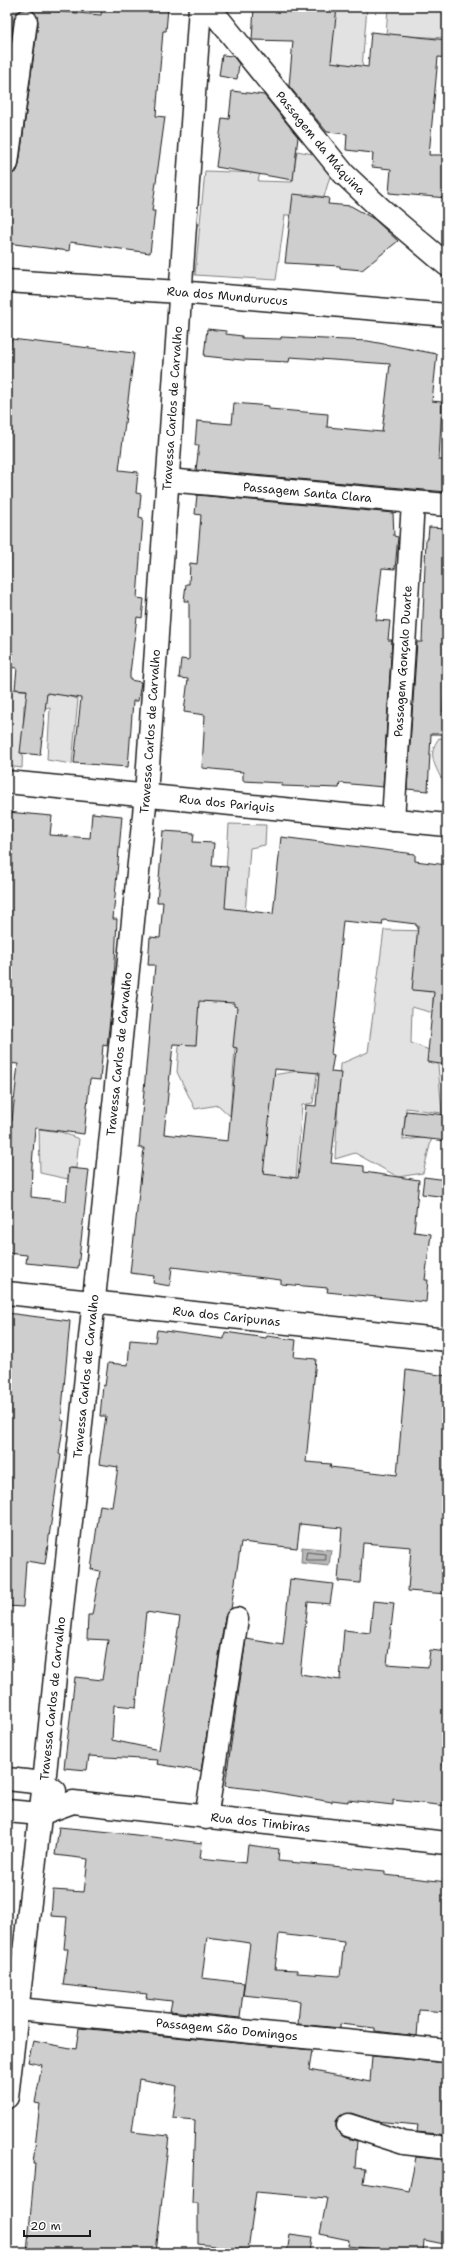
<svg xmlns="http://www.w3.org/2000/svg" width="454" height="2260" viewBox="0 0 454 2260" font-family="'Shantell Sans',sans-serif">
	<rect width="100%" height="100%" fill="#fff"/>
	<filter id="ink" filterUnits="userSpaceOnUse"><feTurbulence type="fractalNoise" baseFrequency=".025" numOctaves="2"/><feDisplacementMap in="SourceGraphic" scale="8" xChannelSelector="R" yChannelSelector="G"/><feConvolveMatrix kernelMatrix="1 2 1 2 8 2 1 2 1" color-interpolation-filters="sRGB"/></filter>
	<g filter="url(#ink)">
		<g fill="#e2e2e2" stroke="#7f7f7f">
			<path d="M 330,7 L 367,7 L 362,68 L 326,68 Z"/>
			<path d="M 388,7 L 447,7 L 447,38 L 386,35 Z"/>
			<path d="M 297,151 L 313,154 L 330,176 L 324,197 L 306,194 L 299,215 L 285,215 L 276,280 L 195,275 L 205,171 L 260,173 L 258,181 L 292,182 Z"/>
			<path d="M 7,689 L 55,693 L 78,699 L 72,764 L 47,760 L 50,708 L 24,705 L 22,768 L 7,766 Z"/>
			<path d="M 439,738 L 447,739 L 447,776 L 441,778 C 433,762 428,753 439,738 Z"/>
			<path d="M 229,824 L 266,825 L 265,845 L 250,848 L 230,1116 L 218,1105 L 195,1109 L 177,1072 L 179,1046 L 195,1034 L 200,956 L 221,949 Z"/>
			<path d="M 384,930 L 432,931 L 413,989 L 430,992 L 430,958 L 447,974 L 433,998 L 433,1013 L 412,1007 L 411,1043 L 437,1053 L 442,1113 L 406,1108 L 403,1140 L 432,1137 L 423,1173 L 398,1177 L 355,1153 L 335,1159 L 340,1064 L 368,1052 Z"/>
			<path d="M 318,1068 L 313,1103 L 302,1105 L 296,1178 L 255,1175 L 272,1075 Z"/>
			<path d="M 39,1129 L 61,1132 L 79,1139 L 76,1168 L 69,1168 L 68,1179 L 40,1173 Z"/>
		</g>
		<path fill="#b8b8b8" stroke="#7a7a7a" d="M 302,1547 L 331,1550 L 329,1566 L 301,1563 Z"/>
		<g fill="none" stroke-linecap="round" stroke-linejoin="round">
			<path stroke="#5a5a5a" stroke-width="1" d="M 307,1552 L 325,1554 L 326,1560 L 306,1560 Z"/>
		</g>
		<g fill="#cecece" stroke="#1c1c1c" fill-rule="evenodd">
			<path d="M 7,7 L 25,9 L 16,13 L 14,19 L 7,69 Z"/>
			<path d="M 102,7 L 168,8 L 166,31 L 163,31 L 156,116 L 165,117 L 152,211 L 155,211 L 150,253 L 70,242 L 69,251 L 7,243 L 7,197 L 9,175 L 17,171 L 19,165 L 38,23 L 37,16 L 30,9 L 101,15 Z"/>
			<path d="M 254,7 L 337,7 L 331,62 L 368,67 L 371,32 L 447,40 L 447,58 L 438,57 L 429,155 L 447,155 L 447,198 L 389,193 L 391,169 L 372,167 L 373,153 L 346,150 L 347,134 L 327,132 L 289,86 L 293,41 L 252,40 Z"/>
			<path d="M 222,55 L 233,56 L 239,64 L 237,79 L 219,76 Z"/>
			<path d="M 232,91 L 264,95 L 298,137 L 293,180 L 216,167 L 222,118 L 229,119 Z"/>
			<path d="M 293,194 L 329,198 L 328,204 L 351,206 L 374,219 L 398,241 L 362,270 L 340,268 L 340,266 L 285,263 Z"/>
			<path d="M 207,329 L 226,331 L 226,334 L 242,336 L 242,338 L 281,339 L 281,337 L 368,341 L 437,354 L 432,401 L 442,402 L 439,460 L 447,460 L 447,492 L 196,470 L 199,445 L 195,445 L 197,421 L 232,424 L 234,403 L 269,406 L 269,409 L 328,414 L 327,427 L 382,432 L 390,364 L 290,357 L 289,362 L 242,360 L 204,356 Z"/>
			<path d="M 11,339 L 134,353 L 119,470 L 138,472 L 136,493 L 141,494 L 139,517 L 143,518 L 137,598 L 144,599 L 142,618 L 137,617 L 130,673 L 130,680 L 141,682 L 138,701 L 133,701 L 128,767 L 74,763 L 81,698 L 47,693 L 40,755 L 20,753 L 27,690 L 15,689 L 17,668 L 7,667 L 7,376 Z"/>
			<path d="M 197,495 L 393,513 L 394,536 L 398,537 L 395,569 L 382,568 L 376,620 L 390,621 L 388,640 L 392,640 L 383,787 L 340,783 L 339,788 L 282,786 L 282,783 L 243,781 L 243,772 L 202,768 L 205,715 L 184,712 L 188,679 L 179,678 L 181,659 L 189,660 L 189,601 L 184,601 L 186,584 L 189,584 L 190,563 L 197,564 L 201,515 L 195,514 Z"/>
			<path d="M 429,527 L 447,528 L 447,664 L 443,712 L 446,712 L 444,734 L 431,734 L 428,791 L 407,789 L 417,642 L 422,642 L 426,539 L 428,538 Z"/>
			<path d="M 7,812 L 52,816 L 50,835 L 90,838 L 92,813 L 122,816 L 113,919 L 117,919 L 114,984 L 107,1046 L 103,1045 L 100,1080 L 90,1079 L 84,1134 L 35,1128 L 32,1165 L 31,1197 L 66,1201 L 69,1168 L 89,1170 L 78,1268 L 26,1263 L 27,1255 L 7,1253 L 7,1120 L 12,1121 L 18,1064 L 7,1063 Z"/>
			<path d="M 163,831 L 194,833 L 193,842 L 214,843 L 212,866 L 228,867 L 225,908 L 273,914 L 281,837 L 415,854 L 415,861 L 447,865 L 447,1065 L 427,1062 L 434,992 L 412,990 L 418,926 L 416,926 L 416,924 L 383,920 L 382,925 L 343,921 L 337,981 L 339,981 L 331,1054 L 334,1055 L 331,1072 L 341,1073 L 331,1163 L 364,1166 L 364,1172 L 419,1180 L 414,1232 L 431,1234 L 425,1280 L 428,1280 L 426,1302 L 327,1292 L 328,1288 L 281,1284 L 281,1280 L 172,1267 L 170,1286 L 153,1283 L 154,1276 L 130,1273 L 144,1148 L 139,1148 L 155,965 L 148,965 L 150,937 L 160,938 L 163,902 L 157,902 ZM 199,1001 L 234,1003 L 234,1006 L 237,1007 L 233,1047 L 237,1048 L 228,1141 L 164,1134 L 173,1044 L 196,1045 ZM 275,1069 L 319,1073 L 316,1106 L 306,1105 L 298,1178 L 263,1174 Z"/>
			<path d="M 406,1111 L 447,1115 L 447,1141 L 403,1136 Z"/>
			<path d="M 424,1177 L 447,1180 L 447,1197 L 422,1194 Z"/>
			<path d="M 7,1313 L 70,1321 L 61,1420 L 64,1421 L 59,1454 L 61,1455 L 45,1564 L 26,1561 L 23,1607 L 7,1606 Z"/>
			<path d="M 157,1330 L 224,1339 L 225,1332 L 266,1338 L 267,1336 L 296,1340 L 294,1357 L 316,1359 L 306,1462 L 331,1464 L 330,1467 L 397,1475 L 406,1370 L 447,1376 L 447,1594 L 408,1591 L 411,1547 L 363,1543 L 360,1583 L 338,1581 L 342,1528 L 300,1524 L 297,1548 L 241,1542 L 231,1609 L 225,1617 L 201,1771 L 157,1764 L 158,1760 L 89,1756 L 87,1770 L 64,1768 L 75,1677 L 102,1680 L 108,1640 L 87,1639 L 88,1615 L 92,1615 L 100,1571 L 91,1569 L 100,1505 L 112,1507 L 118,1467 L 99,1464 L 106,1416 L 100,1416 L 103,1385 L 105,1386 L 108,1363 L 128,1365 L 130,1340 L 155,1342 ZM 146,1612 L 180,1617 L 159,1750 L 112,1740 L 114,1705 L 136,1707 Z"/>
			<path d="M 290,1579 L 333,1584 L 330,1604 L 308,1602 L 300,1674 L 340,1680 L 344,1630 L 370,1633 L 373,1601 L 394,1603 L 387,1664 L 428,1667 L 430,1650 L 447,1652 L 447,1729 L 443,1766 L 447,1767 L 447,1806 L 393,1800 L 393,1805 L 348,1800 L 348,1802 L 332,1800 L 332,1802 L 261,1790 L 225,1786 L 246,1639 L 283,1645 Z"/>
			<path d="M 59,1827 L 111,1832 L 202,1843 L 200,1858 L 246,1863 L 248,1845 L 279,1849 L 278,1861 L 385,1871 L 385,1875 L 447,1882 L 447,2012 L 419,2010 L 417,2036 L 375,2031 L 375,2028 L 340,2024 L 340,2028 L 298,2024 L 300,2001 L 243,1995 L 250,1943 L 207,1937 L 202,1978 L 244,1983 L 240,2018 L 170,2011 L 172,2001 L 146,1998 L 147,1994 L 63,1985 L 68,1949 L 64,1949 L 67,1917 L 51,1916 L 53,1890 L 84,1892 L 88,1859 L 55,1855 ZM 279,1934 L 344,1942 L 340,1976 L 297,1973 L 297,1970 L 275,1969 Z"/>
			<path d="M 79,2028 L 312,2050 L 309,2070 L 370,2082 L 372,2056 L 447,2063 L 447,2135 L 417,2132 L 418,2125 L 375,2121 L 351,2113 L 340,2116 L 336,2121 L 336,2127 L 339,2133 L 344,2137 L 357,2141 L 355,2168 L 365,2169 L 363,2183 L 409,2191 L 416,2157 L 447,2160 L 447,2227 L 444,2244 L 424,2240 L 423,2253 L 393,2253 L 393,2251 L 348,2246 L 349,2240 L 320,2234 L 327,2198 L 256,2192 L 248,2250 L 198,2244 L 198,2203 L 192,2203 L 195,2120 L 173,2118 L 177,2086 L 139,2079 L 132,2132 L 169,2136 L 156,2253 L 27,2253 L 35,2164 L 33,2164 L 40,2104 L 35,2103 L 42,2065 L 28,2062 L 33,2041 L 76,2049 Z"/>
			<path d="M 290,2234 L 312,2237 L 310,2253 L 287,2253 Z"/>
		</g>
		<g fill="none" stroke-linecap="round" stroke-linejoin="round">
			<defs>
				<g id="minor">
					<path id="s1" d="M 209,7 L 344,174 L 381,209 L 447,265"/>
					<path d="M 7,163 L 26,21"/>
					<path id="s2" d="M 7,281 L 179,292 L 447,315"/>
					<path id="s3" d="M 167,480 L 447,505"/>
					<path id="s4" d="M 7,782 L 447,825"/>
					<path id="s5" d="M 393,820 L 413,503"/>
					<path id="s6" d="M 7,1293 L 447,1340"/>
					<path d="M 7,1779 L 44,1783 L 55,1791"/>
					<path id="s7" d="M 7,1811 L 40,1814 L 73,1802 L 447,1843"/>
					<path d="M 206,1818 L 237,1619"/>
					<path id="s8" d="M 7,2008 L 447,2051"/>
					<path id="s9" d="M 7,2097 L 44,1783 L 146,795 L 200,7"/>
					<path d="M 348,2125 L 404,2143 L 447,2148"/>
				</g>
			</defs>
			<use href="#minor" stroke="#1c1c1c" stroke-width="25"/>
			<use href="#minor" stroke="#fff" stroke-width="22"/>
		</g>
	</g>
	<g text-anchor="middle" stroke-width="4" stroke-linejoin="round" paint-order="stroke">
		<g font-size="12" fill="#1c1c1c" stroke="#fff">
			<text dy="4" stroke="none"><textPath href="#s1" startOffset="176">Passagem da Máquina</textPath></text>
			<text dy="4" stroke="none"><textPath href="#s2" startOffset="221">Rua dos Mundurucus</textPath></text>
			<text dy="4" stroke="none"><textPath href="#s9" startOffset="1697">Travessa Carlos de Carvalho</textPath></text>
			<text dy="4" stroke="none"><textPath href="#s3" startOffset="141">Passagem Santa Clara</textPath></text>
			<text dy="4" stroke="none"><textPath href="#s5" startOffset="159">Passagem Gonçalo Duarte</textPath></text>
			<text dy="4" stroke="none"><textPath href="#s9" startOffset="1373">Travessa Carlos de Carvalho</textPath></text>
			<text dy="4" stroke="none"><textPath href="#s4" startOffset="221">Rua dos Pariquis</textPath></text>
			<text dy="4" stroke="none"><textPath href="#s9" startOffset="1049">Travessa Carlos de Carvalho</textPath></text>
			<text dy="4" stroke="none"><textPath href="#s6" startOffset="221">Rua dos Caripunas</textPath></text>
			<text dy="4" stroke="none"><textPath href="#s9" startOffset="725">Travessa Carlos de Carvalho</textPath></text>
			<text dy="4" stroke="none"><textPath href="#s9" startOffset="401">Travessa Carlos de Carvalho</textPath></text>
			<text dy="4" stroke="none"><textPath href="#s7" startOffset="257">Rua dos Timbiras</textPath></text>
			<text dy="4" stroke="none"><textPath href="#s8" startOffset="221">Passagem São Domingos</textPath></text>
		</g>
	</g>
	<rect width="454" height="2260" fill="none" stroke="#fff" stroke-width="24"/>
	<rect x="12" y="12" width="430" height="2236" fill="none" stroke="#1c1c1c" stroke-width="1.5" filter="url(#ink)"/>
	<path d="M24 2230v6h66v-6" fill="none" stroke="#1c1c1c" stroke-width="2"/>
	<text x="30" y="2230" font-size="12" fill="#1c1c1c" stroke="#ffffff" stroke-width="3" paint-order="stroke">20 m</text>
</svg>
